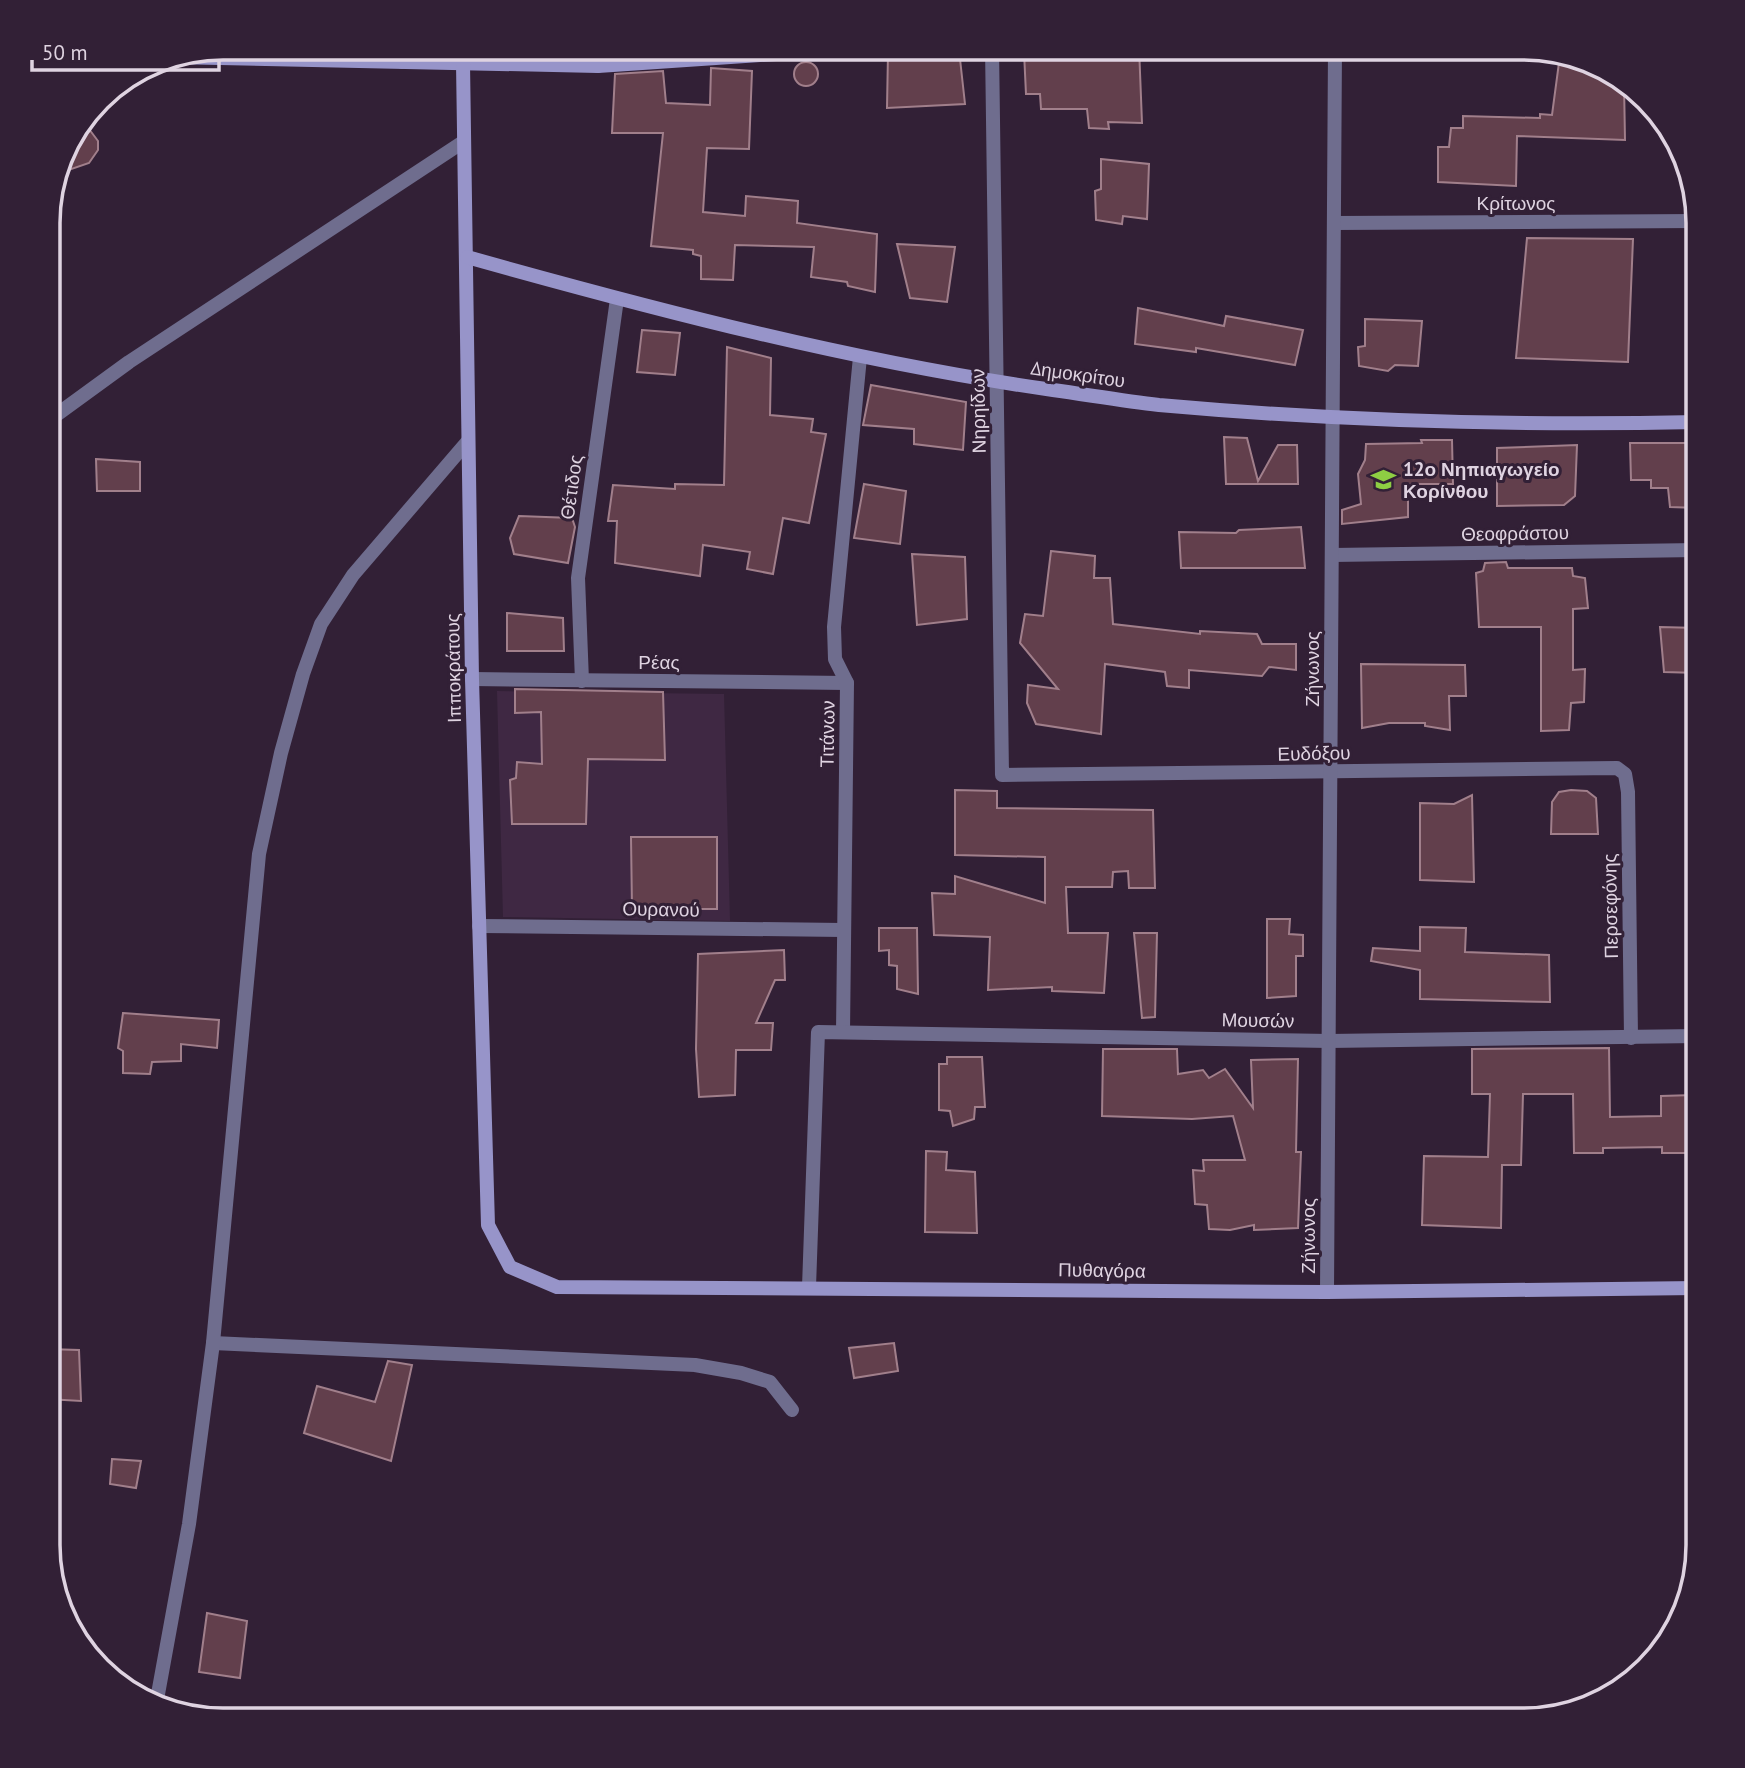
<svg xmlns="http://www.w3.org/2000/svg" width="1745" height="1768" viewBox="0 0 1745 1768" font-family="'PT Sans',sans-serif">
	<rect width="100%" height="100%" fill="#322036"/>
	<path fill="#3f2843" d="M 497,691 L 724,694 L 730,921 L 503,917 Z"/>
	<g fill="#623f4c" stroke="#a17f8b" stroke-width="2">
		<path d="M 1091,47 L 1139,47 L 1142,123 L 1108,122 L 1109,129 L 1089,128 L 1087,109 L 1041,109 L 1040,94 L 1026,94 L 1024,52 Z"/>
		<path d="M 959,50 L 965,104 L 887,108 L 888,53 Z"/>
		<path d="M 1560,55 L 1600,65 L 1624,83 L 1625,140 L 1517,136 L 1516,186 L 1438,182 L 1438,147 L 1449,147 L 1451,128 L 1463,128 L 1463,116 L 1540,118 L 1540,114 L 1552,115 Z"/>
		<circle cx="806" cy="74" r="12"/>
		<path d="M 711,68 L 752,71 L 749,149 L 707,148 L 703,212 L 745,216 L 746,196 L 798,201 L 797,223 L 877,234 L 875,292 L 848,286 L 847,282 L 811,277 L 814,247 L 735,245 L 733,280 L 701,279 L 701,256 L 693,254 L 693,250 L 651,246 L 663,133 L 612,133 L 615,74 L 663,71 L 666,103 L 710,105 Z"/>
		<path d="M 83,121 L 98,141 L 98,150 L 89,163 L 57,174 L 65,145 Z"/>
		<path d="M 1101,159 L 1149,164 L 1147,219 L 1123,216 L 1122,224 L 1096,220 L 1095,191 L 1101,189 Z"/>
		<path d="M 1527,238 L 1633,239 L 1628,362 L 1516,358 Z"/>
		<path d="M 897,244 L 955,247 L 947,302 L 910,298 Z"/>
		<path d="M 1138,308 L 1224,326 L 1226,316 L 1303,330 L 1295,365 L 1196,348 L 1196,352 L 1135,344 Z"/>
		<path d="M 1365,319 L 1422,321 L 1418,366 L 1395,365 L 1388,371 L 1359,366 L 1358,347 L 1365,346 Z"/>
		<path d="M 642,330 L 680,333 L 675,375 L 637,372 Z"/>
		<path d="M 727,347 L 771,358 L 770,415 L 813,419 L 811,432 L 826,434 L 809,523 L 783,518 L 773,574 L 747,569 L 750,552 L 703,545 L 700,576 L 615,563 L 617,521 L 608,521 L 613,485 L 675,489 L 675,484 L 724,485 Z"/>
		<path d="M 871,385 L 966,402 L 963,450 L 914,444 L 914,429 L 863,425 Z"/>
		<path d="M 1224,437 L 1247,438 L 1258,481 L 1278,445 L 1297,445 L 1298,484 L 1226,484 Z"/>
		<path d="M 1421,440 L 1452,440 L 1453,484 L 1408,484 L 1408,517 L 1342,524 L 1342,510 L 1361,504 L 1358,474 L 1365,460 L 1366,444 L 1422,443 Z"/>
		<path d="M 1630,443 L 1698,443 L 1698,508 L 1670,507 L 1668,488 L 1651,488 L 1651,480 L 1631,480 Z"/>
		<path d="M 1577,445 L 1575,496 L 1564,505 L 1497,506 L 1497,448 Z"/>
		<path d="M 96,459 L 140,462 L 140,491 L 97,491 Z"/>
		<path d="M 864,484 L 906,491 L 900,544 L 854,538 Z"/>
		<path d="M 519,516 L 572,518 L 575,527 L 568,563 L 514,554 L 510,538 Z"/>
		<path d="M 1301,527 L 1305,568 L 1181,568 L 1179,532 L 1236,533 L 1239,530 Z"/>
		<path d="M 1051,551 L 1095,556 L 1094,578 L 1110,578 L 1113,624 L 1200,634 L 1200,631 L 1257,634 L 1262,644 L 1296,644 L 1296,670 L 1269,667 L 1262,676 L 1189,670 L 1189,688 L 1167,686 L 1165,672 L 1105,664 L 1101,734 L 1036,724 L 1027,703 L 1028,685 L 1058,689 L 1020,643 L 1025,614 L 1043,616 Z"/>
		<path d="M 912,554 L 965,557 L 967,619 L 917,625 Z"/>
		<path d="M 1506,562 L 1508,568 L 1572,568 L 1573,576 L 1585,578 L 1588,608 L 1573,609 L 1573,670 L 1585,669 L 1584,702 L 1571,703 L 1569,730 L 1541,731 L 1541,627 L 1479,627 L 1476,573 L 1483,571 L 1485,563 Z"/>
		<path d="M 507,613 L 563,618 L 564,651 L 507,651 Z"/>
		<path d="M 1660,627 L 1698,628 L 1698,673 L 1664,672 Z"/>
		<path d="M 1361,664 L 1465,665 L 1466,696 L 1449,696 L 1450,730 L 1425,726 L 1425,723 L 1389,723 L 1362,728 Z"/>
		<path d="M 515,689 L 663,692 L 665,760 L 588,759 L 586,824 L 512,824 L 510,780 L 516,778 L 517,762 L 542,764 L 541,712 L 515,713 Z"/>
		<path d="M 955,790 L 997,791 L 997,808 L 1153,810 L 1155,888 L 1129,888 L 1128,871 L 1113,872 L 1112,887 L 1066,887 L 1068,933 L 1108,933 L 1104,993 L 1052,991 L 1052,987 L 988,990 L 990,937 L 934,935 L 932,893 L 955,894 L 955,876 L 1045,903 L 1045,857 L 955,855 Z"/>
		<path d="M 1571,790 L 1587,791 L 1596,798 L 1598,834 L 1551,834 L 1552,802 L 1559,792 Z"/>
		<path d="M 1472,795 L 1474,882 L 1420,880 L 1420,803 L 1454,804 Z"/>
		<path d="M 631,837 L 717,837 L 717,909 L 632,909 Z"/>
		<path d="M 1267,919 L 1290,919 L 1289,934 L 1303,935 L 1303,956 L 1296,956 L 1296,996 L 1267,998 Z"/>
		<path d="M 1420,927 L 1466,928 L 1465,952 L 1549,955 L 1550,1002 L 1420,999 L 1420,970 L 1371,961 L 1373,948 L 1420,951 Z"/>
		<path d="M 879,928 L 917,928 L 918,994 L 897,989 L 897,966 L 889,965 L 889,950 L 879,951 Z"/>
		<path d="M 1134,933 L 1157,933 L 1155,1017 L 1142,1018 Z"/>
		<path d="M 784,950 L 785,980 L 775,980 L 756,1023 L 773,1023 L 771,1050 L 736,1050 L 735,1095 L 699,1097 L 696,1049 L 698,954 Z"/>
		<path d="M 123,1013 L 219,1020 L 217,1048 L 181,1044 L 181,1061 L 152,1062 L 150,1074 L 123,1073 L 123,1051 L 118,1048 Z"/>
		<path d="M 1609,1048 L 1610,1117 L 1661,1116 L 1661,1096 L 1694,1095 L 1695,1153 L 1662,1153 L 1662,1147 L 1603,1148 L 1603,1153 L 1574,1153 L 1573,1094 L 1523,1094 L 1521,1165 L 1502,1165 L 1501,1228 L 1422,1225 L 1424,1156 L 1488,1157 L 1490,1094 L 1472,1094 L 1472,1049 Z"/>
		<path d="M 1103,1049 L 1177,1049 L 1178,1074 L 1203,1070 L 1209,1078 L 1225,1069 L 1253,1108 L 1251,1060 L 1298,1059 L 1296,1152 L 1301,1152 L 1298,1228 L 1254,1230 L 1254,1225 L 1230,1230 L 1209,1229 L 1207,1205 L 1195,1204 L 1193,1170 L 1204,1171 L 1203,1160 L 1245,1160 L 1233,1116 L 1192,1119 L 1102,1116 Z"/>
		<path d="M 947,1057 L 982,1057 L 985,1107 L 975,1107 L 974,1119 L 953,1126 L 950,1111 L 939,1110 L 939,1064 L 947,1064 Z"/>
		<path d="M 926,1151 L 947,1152 L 946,1170 L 975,1172 L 977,1233 L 925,1232 Z"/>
		<path d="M 894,1343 L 898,1371 L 854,1378 L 849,1348 Z"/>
		<path d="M 47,1349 L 79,1350 L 81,1401 L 47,1399 Z"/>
		<path d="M 388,1361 L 412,1365 L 391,1461 L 304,1433 L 317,1386 L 375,1402 Z"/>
		<path d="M 112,1459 L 141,1461 L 136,1488 L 110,1484 Z"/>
		<path d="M 207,1613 L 247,1621 L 240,1678 L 199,1672 Z"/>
	</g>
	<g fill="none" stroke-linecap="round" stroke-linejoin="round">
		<g stroke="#6f6d8e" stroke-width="14">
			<path d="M 992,47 L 1002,775 L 1617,768 L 1625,774 L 1628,792 L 1631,1038"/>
			<path d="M 402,62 L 404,47"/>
			<path d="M 598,66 L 599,47"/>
			<path d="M 1334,223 L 1698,221"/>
			<path d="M 48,421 L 129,362 L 463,142"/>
			<path d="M 1332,555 L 1698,550"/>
			<path d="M 472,679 L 847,683"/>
			<path d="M 582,681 L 578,578 L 617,299"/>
			<path d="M 479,926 L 843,930"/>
			<path d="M 843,1032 L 847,683 L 835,659 L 834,627 L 860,357"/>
			<path d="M 809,1287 L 818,1032 L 1329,1041 L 1698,1036"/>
			<path d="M 1327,1292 L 1335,48"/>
			<path d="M 213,1343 L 695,1365 L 741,1373 L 770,1382 L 792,1410"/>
			<path d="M 156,1705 L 189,1524 L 213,1343 L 259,854 L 281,753 L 303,674 L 321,624 L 353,575 L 468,441"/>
		</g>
		<g stroke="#9794c9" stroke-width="14">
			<path d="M 172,57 L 598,66 L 881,47"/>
			<path d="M 463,63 L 472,679 L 488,1225 L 510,1267 L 557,1287 L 1327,1292 L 1698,1288"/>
			<path d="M 467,257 C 660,311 855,362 1053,390 C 1089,395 1124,401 1159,405 C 1338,421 1518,426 1698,422"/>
		</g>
	</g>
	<defs>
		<symbol id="school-bare" viewBox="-9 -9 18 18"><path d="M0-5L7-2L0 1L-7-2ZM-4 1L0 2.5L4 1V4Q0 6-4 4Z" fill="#8ece43" stroke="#322036" stroke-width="2.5" paint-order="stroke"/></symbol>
	</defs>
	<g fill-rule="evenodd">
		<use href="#school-bare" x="1366" y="462" width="35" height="35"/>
	</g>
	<g text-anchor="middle" stroke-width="6" stroke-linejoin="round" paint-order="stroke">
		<g font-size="19" fill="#dfd3e1" stroke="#322036">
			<text x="1516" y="210">Κρίτωνος</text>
			<text transform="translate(1078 374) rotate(8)" y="7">Δημοκρίτου</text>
			<text transform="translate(978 411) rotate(-91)" y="7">Νηρηίδων</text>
			<text transform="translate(571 487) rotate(-82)" y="7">Θέτιδος</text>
			<text transform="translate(1515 533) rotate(-1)" y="7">Θεοφράστου</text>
			<text x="659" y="669">Ρέας</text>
			<text transform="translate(453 668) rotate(-91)" y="7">Ιπποκράτους</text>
			<text transform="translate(1312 669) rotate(-90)" y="7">Ζήνωνος</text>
			<text transform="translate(827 734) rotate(-89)" y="7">Τιτάνων</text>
			<text transform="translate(1314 753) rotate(-1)" y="7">Ευδόξου</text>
			<text transform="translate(1610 906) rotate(-91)" y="7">Περσεφόνης</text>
			<text transform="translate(661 909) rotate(1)" y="7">Ουρανού</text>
			<text transform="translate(1258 1020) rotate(1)" y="7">Μουσών</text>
			<text transform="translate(1308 1236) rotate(-90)" y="7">Ζήνωνος</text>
			<text transform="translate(1102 1270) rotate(1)" y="7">Πυθαγόρα</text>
		</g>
		<g font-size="19" font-weight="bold" fill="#dfd3e1" stroke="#322036" text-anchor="start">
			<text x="1403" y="476">12ο Νηπιαγωγείο<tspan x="1403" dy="22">Κορίνθου</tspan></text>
		</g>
	</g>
	<path d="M0 0H1745V1768H0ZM223 60H1523A163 163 0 0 1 1686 223V1545A163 163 0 0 1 1523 1708H223A163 163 0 0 1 60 1545V223A163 163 0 0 1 223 60Z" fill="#322036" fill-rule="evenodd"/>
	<path fill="none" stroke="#dfd3e1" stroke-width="3.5" d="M223 60H1523A163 163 0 0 1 1686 223V1545A163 163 0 0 1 1523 1708H223A163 163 0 0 1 60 1545V223A163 163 0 0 1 223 60Z"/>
	<path d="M32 60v10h187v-10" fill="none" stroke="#dfd3e1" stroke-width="3.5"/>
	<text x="42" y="60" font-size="21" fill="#dfd3e1" stroke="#322036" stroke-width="5" paint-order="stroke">50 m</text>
</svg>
